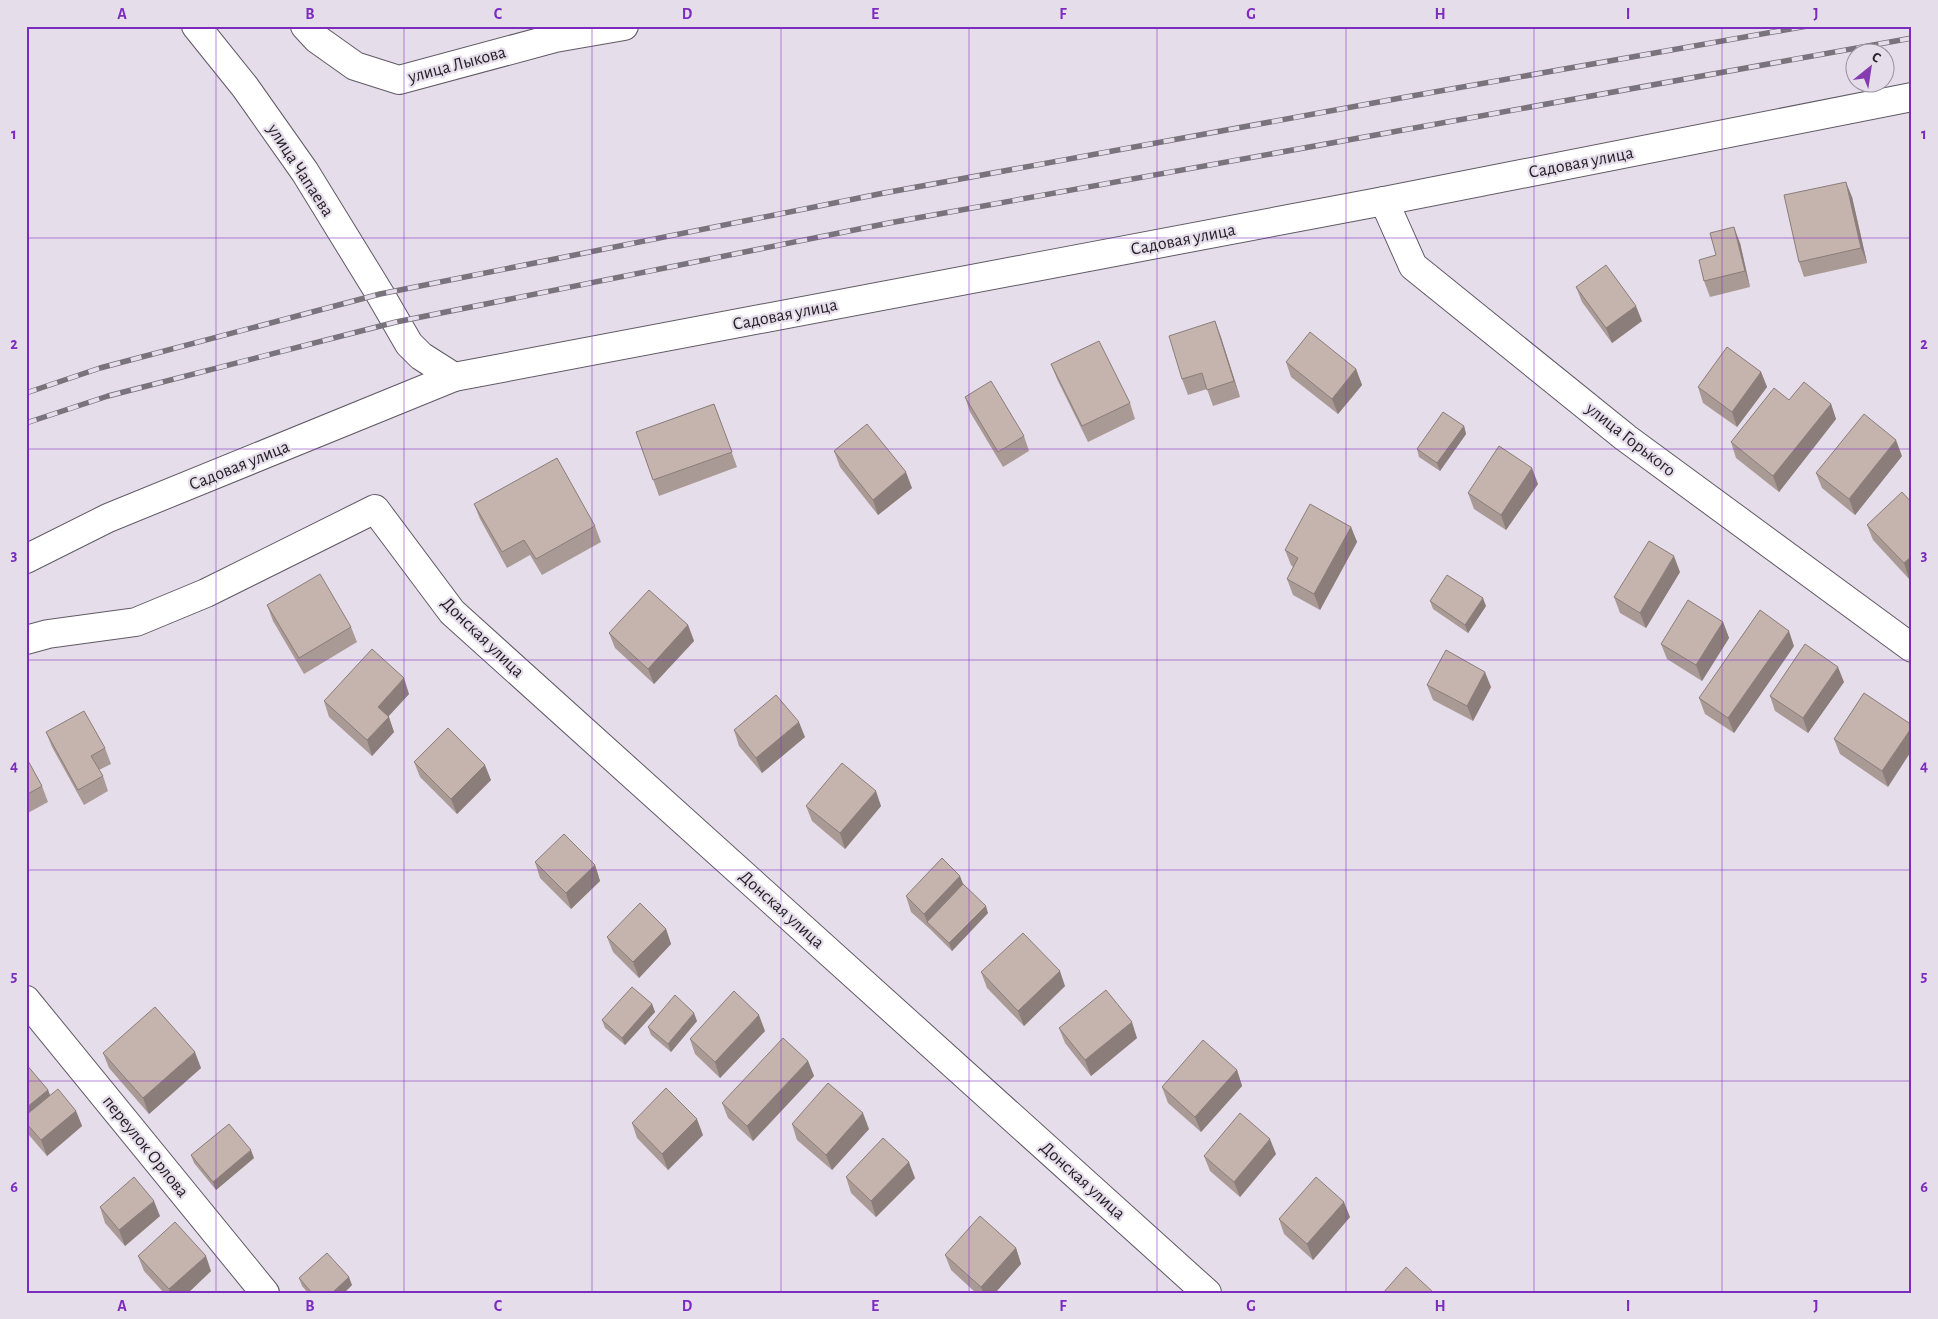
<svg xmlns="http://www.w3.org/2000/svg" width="1938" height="1319" viewBox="0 0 1938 1319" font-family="'Alegreya Sans',sans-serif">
	<rect width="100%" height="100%" fill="#e6ddeb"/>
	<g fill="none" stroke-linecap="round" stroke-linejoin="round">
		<defs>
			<g id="street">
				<path d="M 305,26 L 317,39 L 355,66 L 399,80 L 555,38 L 624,26"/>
				<path d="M 1384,201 L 1413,266 L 1626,438 L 1912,648"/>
				<path d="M 26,559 L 108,518 L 454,377"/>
				<path d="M 26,640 L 48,634 L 136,622 L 206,593 L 375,509 L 452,612 L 1207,1293"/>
				<path d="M 26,1000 L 265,1293"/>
			</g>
			<path id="secondary" d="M 196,26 L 245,87 L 305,172 L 380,294 L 409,344 L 421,356 L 454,377 L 1384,201 L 1912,97"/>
		</defs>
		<use href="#street" stroke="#615965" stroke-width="30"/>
		<use href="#secondary" stroke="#615965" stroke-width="30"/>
		<use href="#street" stroke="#fff" stroke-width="28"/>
		<use href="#secondary" stroke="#fff" stroke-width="28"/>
		<defs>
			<g id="rail">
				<path d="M 26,393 L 100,368 L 380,294 L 884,193 L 1406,97 L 1807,26"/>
				<path d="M 26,423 L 108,396 L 396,322 L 889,223 L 1912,38"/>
			</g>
		</defs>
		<use href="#rail" stroke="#79737c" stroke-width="5.5"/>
		<use href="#rail" stroke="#e6ddeb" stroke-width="4" stroke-dasharray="11" stroke-linecap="butt"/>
	</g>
	<g fill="#a99a96">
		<path d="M 1852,197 L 1867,263 L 1804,277 L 1799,262 Z"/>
		<path d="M 1740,243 L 1750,287 L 1710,297 L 1704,281 L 1716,255 Z"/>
		<path d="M 1576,287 L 1642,321 L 1612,343 L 1582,302 Z"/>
		<path d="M 1215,321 L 1240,397 L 1213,406 L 1207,389 L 1188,395 L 1182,379 Z"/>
		<path d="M 1286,362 L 1356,369 L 1362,385 L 1338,414 L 1291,377 Z"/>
		<path d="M 1051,364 L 1130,403 L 1135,419 L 1088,442 L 1057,379 Z"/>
		<path d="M 1761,372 L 1767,387 L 1737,427 L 1703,403 L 1698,387 Z"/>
		<path d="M 965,397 L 1024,436 L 1029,451 L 1003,467 L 970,412 Z"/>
		<path d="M 714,404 L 737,467 L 659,496 L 636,432 Z"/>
		<path d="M 1831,404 L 1836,419 L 1779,492 L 1736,458 L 1731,442 Z"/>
		<path d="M 1464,426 L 1466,434 L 1440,471 L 1419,457 L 1417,449 Z"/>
		<path d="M 834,451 L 912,488 L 878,515 L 840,467 Z"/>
		<path d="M 1902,456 L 1855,515 L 1822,488 L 1816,473 Z"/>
		<path d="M 1538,484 L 1506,530 L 1474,509 L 1468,493 Z"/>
		<path d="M 1912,503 L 1912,577 L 1909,579 L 1873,540 L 1867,525 Z"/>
		<path d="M 474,504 L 595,526 L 601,542 L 542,575 L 530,555 L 507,568 L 480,519 Z"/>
		<path d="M 1351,527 L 1357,542 L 1320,610 L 1293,595 L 1287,579 L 1293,567 L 1291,565 L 1285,550 Z"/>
		<path d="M 1680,572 L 1646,628 L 1620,613 L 1614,597 Z"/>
		<path d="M 1430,601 L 1486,606 L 1468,633 L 1433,609 Z"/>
		<path d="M 267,605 L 351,627 L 357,642 L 304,674 L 273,621 Z"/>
		<path d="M 1723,622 L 1729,638 L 1702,681 L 1667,659 L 1661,644 Z"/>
		<path d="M 688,625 L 694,641 L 654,684 L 615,648 L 609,633 Z"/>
		<path d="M 1794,646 L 1734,733 L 1705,714 L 1699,698 Z"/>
		<path d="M 1844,682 L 1808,733 L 1775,711 L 1770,696 Z"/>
		<path d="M 1427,685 L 1491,687 L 1473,721 L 1433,700 Z"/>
		<path d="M 1864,693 L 1888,787 L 1840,754 L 1834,739 Z"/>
		<path d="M 409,694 L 388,717 L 394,732 L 372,756 L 329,717 L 324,701 Z"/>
		<path d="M 734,730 L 805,737 L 762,773 L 739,746 Z"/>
		<path d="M 46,732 L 105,748 L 111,764 L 99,770 L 103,776 L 108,791 L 84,805 L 52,747 Z"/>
		<path d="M 26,757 L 42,786 L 48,802 L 26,814 Z"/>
		<path d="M 414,762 L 491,780 L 457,814 L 420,777 Z"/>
		<path d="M 806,806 L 881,806 L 845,849 L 812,821 Z"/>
		<path d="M 535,862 L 595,865 L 600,881 L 571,909 L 540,878 Z"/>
		<path d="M 963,884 L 988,913 L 952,951 L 930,929 L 911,912 L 906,896 Z"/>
		<path d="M 666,929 L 671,944 L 639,978 L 613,952 L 607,937 Z"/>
		<path d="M 981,972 L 1065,986 L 1024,1026 L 987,988 Z"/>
		<path d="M 652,1004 L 655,1012 L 625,1045 L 605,1028 L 602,1020 Z"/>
		<path d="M 697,1021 L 671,1052 L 651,1035 L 648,1027 Z"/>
		<path d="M 1059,1028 L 1137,1038 L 1091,1076 L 1065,1043 Z"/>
		<path d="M 765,1031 L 720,1078 L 695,1054 L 690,1039 Z"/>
		<path d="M 103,1053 L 201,1068 L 149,1114 L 109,1068 Z"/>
		<path d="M 808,1061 L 814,1076 L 753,1141 L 728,1118 L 722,1103 Z"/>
		<path d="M 26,1064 L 48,1090 L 50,1096 L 76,1111 L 82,1126 L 47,1156 L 28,1134 L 26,1128 Z"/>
		<path d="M 1237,1070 L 1242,1086 L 1201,1132 L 1168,1103 L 1162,1087 Z"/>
		<path d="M 632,1123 L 703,1135 L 668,1170 L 637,1138 Z"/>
		<path d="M 792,1124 L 869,1129 L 832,1170 L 797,1140 Z"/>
		<path d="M 1276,1154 L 1240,1197 L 1210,1171 L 1204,1156 Z"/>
		<path d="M 191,1155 L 254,1158 L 216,1190 L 194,1163 Z"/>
		<path d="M 846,1177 L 915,1178 L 876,1217 L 851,1193 Z"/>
		<path d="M 100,1207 L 160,1216 L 125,1246 L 105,1223 Z"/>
		<path d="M 1350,1217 L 1313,1260 L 1284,1234 L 1279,1219 Z"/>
		<path d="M 1016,1248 L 1021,1264 L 995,1293 L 976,1293 L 951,1270 L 945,1255 Z"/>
		<path d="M 138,1256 L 211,1271 L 188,1293 L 164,1293 L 144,1271 Z"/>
		<path d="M 299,1278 L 352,1285 L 344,1293 L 308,1293 L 302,1286 Z"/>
	</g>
	<g fill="#8a7d7a">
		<path d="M 1846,182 L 1852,197 L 1867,263 L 1861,248 Z"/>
		<path d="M 1734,227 L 1740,243 L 1750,287 L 1745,271 Z"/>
		<path d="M 1636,306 L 1642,321 L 1612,343 L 1606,328 Z"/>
		<path d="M 1215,321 L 1221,337 L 1240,397 L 1234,381 Z"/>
		<path d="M 1356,369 L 1362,385 L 1338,414 L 1332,399 Z"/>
		<path d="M 1761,372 L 1767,387 L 1737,427 L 1732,412 Z"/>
		<path d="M 1831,404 L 1836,419 L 1779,492 L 1773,476 Z"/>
		<path d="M 1464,426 L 1466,434 L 1440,471 L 1437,463 Z"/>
		<path d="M 1896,440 L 1902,456 L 1855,515 L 1849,499 Z"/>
		<path d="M 1532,468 L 1538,484 L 1506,530 L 1501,515 Z"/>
		<path d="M 906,472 L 912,488 L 878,515 L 873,500 Z"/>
		<path d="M 1351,527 L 1357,542 L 1320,610 L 1314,594 Z"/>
		<path d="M 1674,556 L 1680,572 L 1646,628 L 1640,613 Z"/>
		<path d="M 1912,556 L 1912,577 L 1909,579 L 1904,563 Z"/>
		<path d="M 1483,598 L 1486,606 L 1468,633 L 1465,625 Z"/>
		<path d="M 1723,622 L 1729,638 L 1702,681 L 1696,665 Z"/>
		<path d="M 688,625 L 694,641 L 654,684 L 648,669 Z"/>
		<path d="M 1789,631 L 1794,646 L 1734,733 L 1728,718 Z"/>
		<path d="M 1838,667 L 1844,682 L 1808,733 L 1803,718 Z"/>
		<path d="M 1485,672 L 1491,687 L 1473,721 L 1467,706 Z"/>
		<path d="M 404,678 L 409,694 L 383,722 L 378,707 Z"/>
		<path d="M 389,717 L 394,732 L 372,756 L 367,740 Z"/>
		<path d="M 799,722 L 805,737 L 762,773 L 756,758 Z"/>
		<path d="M 1912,727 L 1912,750 L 1888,787 L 1882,771 Z"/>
		<path d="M 485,765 L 491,780 L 457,814 L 451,799 Z"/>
		<path d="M 876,791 L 881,806 L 845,849 L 840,833 Z"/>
		<path d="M 595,865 L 600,881 L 571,909 L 566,893 Z"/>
		<path d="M 960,876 L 966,891 L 927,922 L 930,929 L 924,914 Z"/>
		<path d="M 986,906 L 988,913 L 952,951 L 949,943 Z"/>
		<path d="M 666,929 L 671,944 L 639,978 L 633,962 Z"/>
		<path d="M 1060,971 L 1065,986 L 1024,1026 L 1018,1011 Z"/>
		<path d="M 652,1004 L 655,1012 L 625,1045 L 622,1038 Z"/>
		<path d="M 694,1013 L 697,1021 L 671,1052 L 668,1044 Z"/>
		<path d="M 759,1015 L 765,1031 L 720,1078 L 715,1062 Z"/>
		<path d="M 1132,1022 L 1137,1038 L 1091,1076 L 1085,1060 Z"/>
		<path d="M 195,1052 L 201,1068 L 149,1114 L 143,1098 Z"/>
		<path d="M 808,1061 L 814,1076 L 753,1141 L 747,1126 Z"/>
		<path d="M 1237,1070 L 1242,1086 L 1201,1132 L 1195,1117 Z"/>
		<path d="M 48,1090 L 54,1105 L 26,1123 L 26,1108 Z"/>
		<path d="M 76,1111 L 82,1126 L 47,1156 L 41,1140 Z"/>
		<path d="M 863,1113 L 869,1129 L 832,1170 L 826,1155 Z"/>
		<path d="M 697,1119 L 703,1135 L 668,1170 L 662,1154 Z"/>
		<path d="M 1270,1139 L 1276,1154 L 1240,1197 L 1234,1182 Z"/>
		<path d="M 251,1150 L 254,1158 L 216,1190 L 213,1182 Z"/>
		<path d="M 909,1162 L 915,1178 L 876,1217 L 871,1201 Z"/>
		<path d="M 154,1201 L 160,1216 L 125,1246 L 119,1230 Z"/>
		<path d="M 1344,1202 L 1350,1217 L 1313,1260 L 1307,1244 Z"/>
		<path d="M 1016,1248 L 1021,1264 L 995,1293 L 983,1293 L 981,1287 Z"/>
		<path d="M 206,1256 L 211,1271 L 188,1293 L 170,1293 L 169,1289 Z"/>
		<path d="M 349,1277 L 352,1285 L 344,1293 L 332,1293 Z"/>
	</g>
	<g fill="#c5b3ae" stroke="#8a7d7a">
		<path d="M 1846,182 L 1861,248 L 1799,262 L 1784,195 Z"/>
		<path d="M 1734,227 L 1745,271 L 1704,281 L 1699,260 L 1716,255 L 1710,233 Z"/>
		<path d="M 1606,265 L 1636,306 L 1606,328 L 1576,287 Z"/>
		<path d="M 1215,321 L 1234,381 L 1207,390 L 1202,373 L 1182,379 L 1169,336 Z"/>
		<path d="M 1310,332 L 1356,369 L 1332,399 L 1286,362 Z"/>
		<path d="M 1099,341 L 1130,403 L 1082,426 L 1051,364 Z"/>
		<path d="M 1727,347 L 1761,372 L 1732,412 L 1698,387 Z"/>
		<path d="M 991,381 L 1024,436 L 998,452 L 965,397 Z"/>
		<path d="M 1804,382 L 1831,404 L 1773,476 L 1731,442 L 1774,388 L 1789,400 Z"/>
		<path d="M 714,404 L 732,452 L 653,480 L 636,432 Z"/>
		<path d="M 1443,412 L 1464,426 L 1437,463 L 1417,449 Z"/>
		<path d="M 1864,414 L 1896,440 L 1849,499 L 1816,473 Z"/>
		<path d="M 867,424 L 906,472 L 873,500 L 834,451 Z"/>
		<path d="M 1499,446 L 1532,468 L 1501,515 L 1468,493 Z"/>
		<path d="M 557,458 L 595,526 L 536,559 L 524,540 L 502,552 L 474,504 Z"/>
		<path d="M 1902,492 L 1912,503 L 1912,556 L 1904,563 L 1867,525 Z"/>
		<path d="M 1310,504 L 1351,527 L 1314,594 L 1287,579 L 1298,558 L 1285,550 Z"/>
		<path d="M 1649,541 L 1674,556 L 1640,613 L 1614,597 Z"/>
		<path d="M 320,574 L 351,627 L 299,658 L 267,605 Z"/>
		<path d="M 1447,575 L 1483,598 L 1465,625 L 1430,601 Z"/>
		<path d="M 649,590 L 688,625 L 648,669 L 609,633 Z"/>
		<path d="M 1688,600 L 1723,622 L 1696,665 L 1661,644 Z"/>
		<path d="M 1760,610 L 1789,631 L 1728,718 L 1699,698 Z"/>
		<path d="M 1805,644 L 1838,667 L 1803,718 L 1770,696 Z"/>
		<path d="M 372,649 L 404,678 L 378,707 L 389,717 L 367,740 L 324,701 Z"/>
		<path d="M 1446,650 L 1485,672 L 1467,706 L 1427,685 Z"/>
		<path d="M 1864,693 L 1912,725 L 1912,727 L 1882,771 L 1834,739 Z"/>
		<path d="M 776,695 L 799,722 L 756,758 L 734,730 Z"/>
		<path d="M 84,711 L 105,748 L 91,756 L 103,776 L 78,790 L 46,732 Z"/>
		<path d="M 448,728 L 485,765 L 451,799 L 414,762 Z"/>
		<path d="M 26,757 L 42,786 L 26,795 Z"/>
		<path d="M 842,763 L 876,791 L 840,833 L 806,806 Z"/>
		<path d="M 564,834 L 595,865 L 566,893 L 535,862 Z"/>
		<path d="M 942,858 L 960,876 L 924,914 L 906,896 Z"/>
		<path d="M 963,884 L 986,906 L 949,943 L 927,922 Z"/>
		<path d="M 640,903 L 666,929 L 633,962 L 607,937 Z"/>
		<path d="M 1023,933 L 1060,971 L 1018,1011 L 981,972 Z"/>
		<path d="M 632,987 L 652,1004 L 622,1038 L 602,1020 Z"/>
		<path d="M 1106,990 L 1132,1022 L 1085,1060 L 1059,1028 Z"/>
		<path d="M 734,991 L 759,1015 L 715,1062 L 690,1039 Z"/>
		<path d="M 675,995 L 694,1013 L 668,1044 L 648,1027 Z"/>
		<path d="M 155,1007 L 195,1052 L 143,1098 L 103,1053 Z"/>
		<path d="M 783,1038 L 808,1061 L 747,1126 L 722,1103 Z"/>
		<path d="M 1203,1040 L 1237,1070 L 1195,1117 L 1162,1087 Z"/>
		<path d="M 26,1064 L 48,1090 L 26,1108 Z"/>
		<path d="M 828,1083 L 863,1113 L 826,1155 L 792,1124 Z"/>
		<path d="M 666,1088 L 697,1119 L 662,1154 L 632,1123 Z"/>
		<path d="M 58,1089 L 76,1111 L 41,1140 L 26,1123 L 26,1115 Z"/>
		<path d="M 1240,1113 L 1270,1139 L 1234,1182 L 1204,1156 Z"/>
		<path d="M 229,1124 L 251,1150 L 213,1182 L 191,1155 Z"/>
		<path d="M 883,1138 L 909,1162 L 871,1201 L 846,1177 Z"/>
		<path d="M 134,1177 L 154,1201 L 119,1230 L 100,1207 Z"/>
		<path d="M 1316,1177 L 1344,1202 L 1307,1244 L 1279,1219 Z"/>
		<path d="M 980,1216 L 1016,1248 L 981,1287 L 945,1255 Z"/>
		<path d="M 175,1222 L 206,1256 L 169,1289 L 138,1256 Z"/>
		<path d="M 327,1253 L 349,1277 L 332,1293 L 312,1293 L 299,1278 Z"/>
		<path d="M 1406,1267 L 1434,1293 L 1383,1293 Z"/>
	</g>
	<path fill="none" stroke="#7b2cbf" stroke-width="1" stroke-opacity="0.55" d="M 216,26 L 216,1293M 404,26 L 404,1293M 592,26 L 592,1293M 781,26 L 781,1293M 969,26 L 969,1293M 1157,26 L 1157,1293M 1346,26 L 1346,1293M 1534,26 L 1534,1293M 1722,26 L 1722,1293M 26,238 L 1912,238M 26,449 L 1912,449M 26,660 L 1912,660M 26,870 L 1912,870M 26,1081 L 1912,1081"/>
	<g text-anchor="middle" stroke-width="4.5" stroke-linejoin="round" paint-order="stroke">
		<g font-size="18" fill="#252227" stroke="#e6ddeb">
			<text transform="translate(457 64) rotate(-15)" y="6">улица Лыкова</text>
			<text transform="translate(1581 162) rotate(-11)" y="6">Садовая улица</text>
			<text transform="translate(301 170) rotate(57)" y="6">улица Чапаева</text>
			<text transform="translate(1183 239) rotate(-11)" y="6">Садовая улица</text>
			<text transform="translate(785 314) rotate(-11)" y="6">Садовая улица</text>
			<text transform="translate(1631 439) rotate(38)" y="6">улица Горького</text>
			<text transform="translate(239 465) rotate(-22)" y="6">Садовая улица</text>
			<text transform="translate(483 637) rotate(44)" y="6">Донская улица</text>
			<text transform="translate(782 909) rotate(42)" y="6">Донская улица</text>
			<text transform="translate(146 1146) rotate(51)" y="6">переулок Орлова</text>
			<text transform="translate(1083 1180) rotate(42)" y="6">Донская улица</text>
		</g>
	</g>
	<rect width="1938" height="1319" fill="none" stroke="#e6ddeb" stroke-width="55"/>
	<g transform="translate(1870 68) rotate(30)"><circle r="24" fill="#e6ddeb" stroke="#99929d"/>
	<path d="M0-4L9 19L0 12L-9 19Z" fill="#843caf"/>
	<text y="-8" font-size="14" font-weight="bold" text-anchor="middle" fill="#252227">С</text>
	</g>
	<rect x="28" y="28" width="1882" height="1264" fill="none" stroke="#7b2cbf" stroke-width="2"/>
	<g font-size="16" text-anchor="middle" font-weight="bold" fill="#7b2cbf">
		<text x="122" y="19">A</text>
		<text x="310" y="19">B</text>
		<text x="498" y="19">C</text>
		<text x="687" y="19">D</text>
		<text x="875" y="19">E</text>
		<text x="1063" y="19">F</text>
		<text x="1251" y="19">G</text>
		<text x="1440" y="19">H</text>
		<text x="1628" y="19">I</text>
		<text x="1816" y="19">J</text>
		<text x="14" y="139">1</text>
		<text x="1924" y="139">1</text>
		<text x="14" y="349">2</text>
		<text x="1924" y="349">2</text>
		<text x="14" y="560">3</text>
		<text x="1924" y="560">3</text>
		<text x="14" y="771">4</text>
		<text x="1924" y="771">4</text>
		<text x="14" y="981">5</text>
		<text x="1924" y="981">5</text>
		<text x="14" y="1192">6</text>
		<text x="1924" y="1192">6</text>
		<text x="122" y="1311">A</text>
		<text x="310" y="1311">B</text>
		<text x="498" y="1311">C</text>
		<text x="687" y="1311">D</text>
		<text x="875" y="1311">E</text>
		<text x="1063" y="1311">F</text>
		<text x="1251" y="1311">G</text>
		<text x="1440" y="1311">H</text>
		<text x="1628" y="1311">I</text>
		<text x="1816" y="1311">J</text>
	</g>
</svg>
